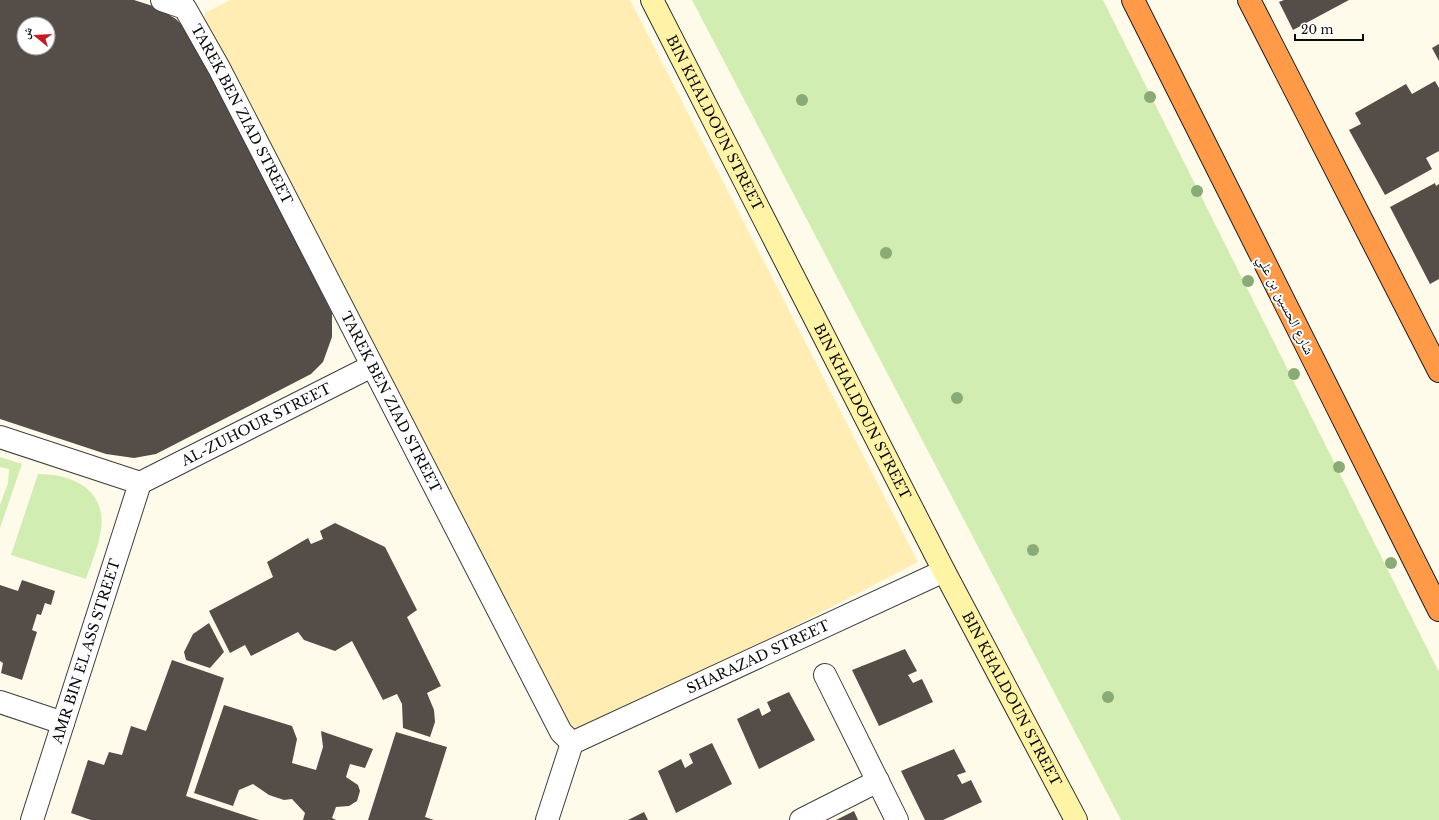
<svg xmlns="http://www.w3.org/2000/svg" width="1439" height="820" viewBox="0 0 1439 820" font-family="'Libre Baskerville','Noto Naskh Arabic',serif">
	<rect width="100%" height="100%" fill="#fffbeb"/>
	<g fill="#d1edb1">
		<path d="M 692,0 L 1103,0 L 1439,672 L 1439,820 L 1121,820 Z"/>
		<path d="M 0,457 L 22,464 L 0,528 L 0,505 L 8,483 L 9,469 L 0,467 Z"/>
		<path d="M 38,474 C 55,474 71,477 85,487 C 116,512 96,548 86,579 L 11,555 Z"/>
	</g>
	<path fill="#ffedb3" d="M 230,0 L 630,0 L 918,562 L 561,747 L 206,54 L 205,13 Z"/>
	<g fill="#554d47" fill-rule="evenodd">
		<path d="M 0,0 L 134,0 L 156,7 L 176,19 L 192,36 L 332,313 L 332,337 L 323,362 L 311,374 L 156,454 L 134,458 L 106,454 L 0,419 ZM 24,24 L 48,24 L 48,48 L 24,48 Z"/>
		<path d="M 1284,0 L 1349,0 L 1293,30 L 1279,2 Z"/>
		<path d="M 1439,44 L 1439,61 L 1432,48 Z"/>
		<path d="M 1435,81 L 1439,88 L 1439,151 L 1426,158 L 1432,169 L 1385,195 L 1349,130 L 1361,124 L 1355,113 L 1406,84 L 1412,94 Z"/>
		<path d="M 1435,183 L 1436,186 L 1439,184 L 1439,279 L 1430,284 L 1390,207 Z"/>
		<path d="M 335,523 L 385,547 L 417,610 L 407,617 L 441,686 L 427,693 L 434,710 L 435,722 L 430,737 L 403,728 L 402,704 L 397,694 L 383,700 L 352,641 L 335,651 L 304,640 L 298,632 L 251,656 L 245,645 L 230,653 L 209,611 L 273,577 L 267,562 L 308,538 L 311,544 L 323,539 L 320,531 Z"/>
		<path d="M 22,580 L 55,591 L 51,605 L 45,603 L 41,615 L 37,614 L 32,630 L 37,632 L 22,680 L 1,673 L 3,663 L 0,661 L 0,585 L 18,591 Z"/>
		<path d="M 209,623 L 224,652 L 210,668 L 186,660 L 184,652 L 193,634 Z"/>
		<path d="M 905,649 L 917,671 L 908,675 L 913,683 L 922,679 L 933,702 L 879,726 L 852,670 Z"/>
		<path d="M 172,660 L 224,678 L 186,796 L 259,820 L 91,820 L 71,813 L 88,760 L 104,765 L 109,752 L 122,755 L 131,726 L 146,731 Z"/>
		<path d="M 789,692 L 815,740 L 759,769 L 737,719 L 759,708 L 762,716 L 771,711 L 767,702 Z"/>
		<path d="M 224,705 L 292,726 L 297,739 L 292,763 L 316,770 L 323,747 L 321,731 L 373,749 L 365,768 L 350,764 L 346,777 L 358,785 L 360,791 L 357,801 L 349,806 L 336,807 L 332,818 L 336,820 L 303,820 L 305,813 L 292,799 L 284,800 L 269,795 L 253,784 L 239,790 L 233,806 L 194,793 Z"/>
		<path d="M 396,732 L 447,747 L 425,817 L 434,820 L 368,820 Z"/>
		<path d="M 712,743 L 732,784 L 676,813 L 658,771 L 681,759 L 685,768 L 693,763 L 689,754 Z"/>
		<path d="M 954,749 L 966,772 L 957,775 L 962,784 L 971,780 L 982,802 L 943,820 L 925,820 L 901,771 Z"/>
		<path d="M 854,811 L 858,820 L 836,820 Z"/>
		<path d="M 644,812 L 648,820 L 628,820 Z"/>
	</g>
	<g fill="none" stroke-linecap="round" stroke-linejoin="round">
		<defs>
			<g id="street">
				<path id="s1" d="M 162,0 L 185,8 L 219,68 L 561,732 L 572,743"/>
				<path d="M 0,437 L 140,483"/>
				<path id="s2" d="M 140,483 L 372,366"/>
				<path d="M 825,675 L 897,820"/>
				<path d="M 0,702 L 63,723"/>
				<path id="s3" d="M 572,743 L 944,571"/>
				<path id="s4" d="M 32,820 L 140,483"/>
				<path d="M 547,820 L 572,743"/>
				<path d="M 801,820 L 878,781"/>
			</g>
			<g id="secondary">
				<path id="s5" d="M 652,0 L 944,571 L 1076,820"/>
			</g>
			<g id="highway">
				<path d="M 1133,0 L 1439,610"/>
				<path d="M 1249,0 L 1439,371"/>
			</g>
		</defs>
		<use href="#street" stroke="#3f3f3f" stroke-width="24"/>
		<use href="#secondary" stroke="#2e2e2e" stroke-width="24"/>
		<use href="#highway" stroke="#1d1d1d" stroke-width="24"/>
		<use href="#street" stroke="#fff" stroke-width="22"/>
		<use href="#secondary" stroke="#fff4a6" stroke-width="22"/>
		<use href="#highway" stroke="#ff9a49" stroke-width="22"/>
	</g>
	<g fill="#89ab76">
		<circle cx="1150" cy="97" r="6"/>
		<circle cx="802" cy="100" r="6"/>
		<circle cx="1197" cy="191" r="6"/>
		<circle cx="886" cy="253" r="6"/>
		<circle cx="1248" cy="281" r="6"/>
		<circle cx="1294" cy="374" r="6"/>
		<circle cx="957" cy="398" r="6"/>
		<circle cx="1339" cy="467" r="6"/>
		<circle cx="1033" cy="550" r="6"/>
		<circle cx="1391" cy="563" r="6"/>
		<circle cx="1108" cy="697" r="6"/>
	</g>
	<g text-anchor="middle" stroke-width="4" stroke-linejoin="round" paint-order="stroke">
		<g font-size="14" fill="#0c0c0c" stroke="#fff">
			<text dy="5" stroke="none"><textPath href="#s1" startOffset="145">TAREK BEN ZIAD STREET</textPath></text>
			<text dy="5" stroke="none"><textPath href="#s5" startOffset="138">BIN KHALDOUN STREET</textPath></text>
			<text transform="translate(1286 305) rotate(63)" y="5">شارع الحسين بن علي</text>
			<text dy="5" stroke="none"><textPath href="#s1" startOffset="469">TAREK BEN ZIAD STREET</textPath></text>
			<text dy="5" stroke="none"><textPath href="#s5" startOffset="462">BIN KHALDOUN STREET</textPath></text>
			<text dy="5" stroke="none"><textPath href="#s2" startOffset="130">AL-ZUHOUR STREET</textPath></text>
			<text dy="5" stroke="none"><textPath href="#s4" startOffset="177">AMR BIN EL ASS STREET</textPath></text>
			<text dy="5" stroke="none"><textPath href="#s3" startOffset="205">SHARAZAD STREET</textPath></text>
			<text dy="5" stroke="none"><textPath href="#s5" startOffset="786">BIN KHALDOUN STREET</textPath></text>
		</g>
	</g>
	<g transform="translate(36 36) rotate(288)"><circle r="19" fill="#ffffff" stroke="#9e9e9e"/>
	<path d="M0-3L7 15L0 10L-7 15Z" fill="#c71823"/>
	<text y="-6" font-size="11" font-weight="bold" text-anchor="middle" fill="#0c0c0c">ش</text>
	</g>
	<path d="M1295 34v6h68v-6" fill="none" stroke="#0c0c0c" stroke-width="2"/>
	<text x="1301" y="34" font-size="12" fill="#0c0c0c" stroke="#ffffff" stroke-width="3" paint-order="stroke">20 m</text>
</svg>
